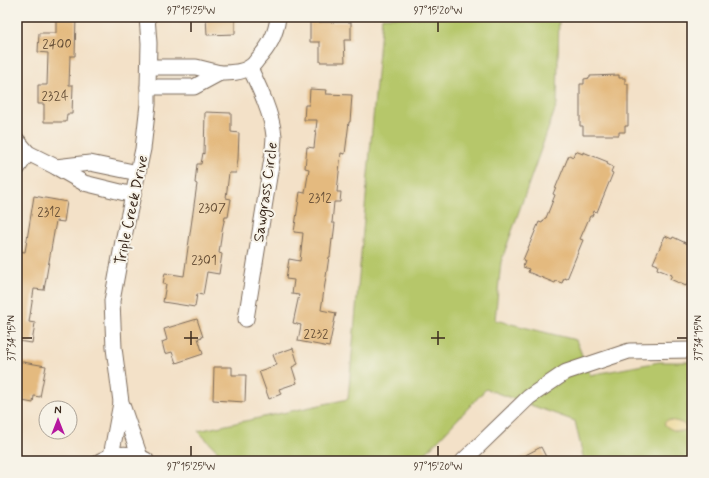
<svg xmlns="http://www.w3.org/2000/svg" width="709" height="478" viewBox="0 0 709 478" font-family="Mynerve,sans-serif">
	<rect width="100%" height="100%" fill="#f7f3e8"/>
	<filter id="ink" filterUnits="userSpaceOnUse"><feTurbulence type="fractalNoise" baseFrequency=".025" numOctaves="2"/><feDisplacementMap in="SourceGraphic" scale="8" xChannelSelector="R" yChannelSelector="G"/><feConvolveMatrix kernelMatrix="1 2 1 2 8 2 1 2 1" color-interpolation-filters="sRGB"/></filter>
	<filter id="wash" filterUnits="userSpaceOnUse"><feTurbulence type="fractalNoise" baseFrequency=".012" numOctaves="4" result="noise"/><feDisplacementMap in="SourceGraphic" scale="16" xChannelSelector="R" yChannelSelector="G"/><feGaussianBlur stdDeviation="0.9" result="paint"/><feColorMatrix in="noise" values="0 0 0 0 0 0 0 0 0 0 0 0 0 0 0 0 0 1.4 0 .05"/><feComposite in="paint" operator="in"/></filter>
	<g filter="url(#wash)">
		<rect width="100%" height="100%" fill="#f3e1c8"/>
		<path fill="#b6c76a" stroke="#787844" d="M 382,17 L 559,17 L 557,104 L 501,262 L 495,320 L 576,340 L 590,375 L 659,362 L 692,362 L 692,461 L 584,461 L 575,421 L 486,389 L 424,455 L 414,461 L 227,461 L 198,431 L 348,399 Z"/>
		<path fill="#eeda9e" stroke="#94825e" d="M 668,420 C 675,421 684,422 687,428 L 686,430 C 680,433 670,430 665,425 C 664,422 666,421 668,420 Z"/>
		<g id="blocks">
			<g fill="#e4ba7f">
				<path d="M 56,17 L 76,17 L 75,56 L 70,56 L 69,85 L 73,85 L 72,114 L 67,114 L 66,122 L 44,122 L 44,104 L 38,104 L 38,85 L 47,85 L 48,53 L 38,52 L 39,33 L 56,33 Z"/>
				<path d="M 206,17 L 235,17 L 235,34 L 207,35 Z"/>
				<path d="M 310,22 L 351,22 L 351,40 L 344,40 L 345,62 L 320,62 L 320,42 L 310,42 Z"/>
				<path d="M 619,75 L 619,78 L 625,78 L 625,84 L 628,84 L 628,126 L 625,126 L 625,132 L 619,132 L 619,135 L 583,135 L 583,126 L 580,126 L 580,84 L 584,84 L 584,79 L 590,78 L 590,76 Z"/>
				<path d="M 310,89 L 327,90 L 326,94 L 352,95 L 350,122 L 349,122 L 345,154 L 341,153 L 337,192 L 341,192 L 340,202 L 334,202 L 332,223 L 335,223 L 333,240 L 332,239 L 330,257 L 329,257 L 321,310 L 336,313 L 329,347 L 298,341 L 301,325 L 293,323 L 299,295 L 292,294 L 294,280 L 286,279 L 289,259 L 300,261 L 303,233 L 294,232 L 296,219 L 300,192 L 305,193 L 309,169 L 305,168 L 307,147 L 314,148 L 317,120 L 304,120 L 305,105 L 309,105 Z"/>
				<path d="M 205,112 L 231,113 L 231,132 L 239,133 L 238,159 L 236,173 L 229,173 L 226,198 L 231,199 L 228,217 L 225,217 L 222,230 L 219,253 L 222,254 L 219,274 L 207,272 L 203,295 L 197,294 L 195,307 L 163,302 L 166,284 L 163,284 L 165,273 L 184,276 L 197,184 L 195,183 L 197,164 L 201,164 L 203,153 L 204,154 Z"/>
				<path d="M 575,151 L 583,154 L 583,152 L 608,162 L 607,164 L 613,167 L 611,172 L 613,173 L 597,212 L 594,211 L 592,216 L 590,216 L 580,239 L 583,240 L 567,279 L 564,278 L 562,283 L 556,281 L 555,283 L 528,272 L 529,269 L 523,267 L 525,261 L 523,260 L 539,222 L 542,223 L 545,218 L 546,218 L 555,195 L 553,194 L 569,155 L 573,157 Z"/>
				<path d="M 34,196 L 67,202 L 64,222 L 56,221 L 44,290 L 34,289 L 29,322 L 35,323 L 32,343 L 17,341 L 17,251 L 25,252 Z"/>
				<path d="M 665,236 L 672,239 L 673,237 L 692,246 L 692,283 L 689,281 L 686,286 L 670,279 L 672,275 L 657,269 L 658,265 L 653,263 Z"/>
				<path d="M 197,319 L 203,337 L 198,338 L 203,354 L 176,363 L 172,352 L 165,354 L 162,342 L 167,340 L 164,329 Z"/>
				<path d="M 293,348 L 298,364 L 292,367 L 297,383 L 279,389 L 281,394 L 269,399 L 259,371 L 277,365 L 273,355 Z"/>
				<path d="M 17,361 L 46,366 L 40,397 L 34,396 L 33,403 L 17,400 Z"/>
				<path d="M 214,367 L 232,367 L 232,375 L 246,375 L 245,402 L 213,400 Z"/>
				<path d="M 541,447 L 546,457 L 538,461 L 514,461 Z"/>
			</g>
		</g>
	</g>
	<g filter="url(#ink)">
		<use href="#blocks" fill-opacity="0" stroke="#7b6a5a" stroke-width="1"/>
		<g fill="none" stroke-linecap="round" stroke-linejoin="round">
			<defs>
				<g id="minor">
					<path d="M 220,73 C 229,73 242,73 250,67 C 252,66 255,63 257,60 C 269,47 276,35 278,17"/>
					<path d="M 148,87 L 194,87 L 220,73 L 196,67 L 149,67"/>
					<path d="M 17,140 L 28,153 L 56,167 L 84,183 L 133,195"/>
					<path d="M 56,167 L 90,163 L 138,173"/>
					<path d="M 17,169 L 28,153"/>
					<path d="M 246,319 L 273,152 C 273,146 274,141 274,136 C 272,114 259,87 250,68"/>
					<path d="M 111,456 L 121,403"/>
					<path d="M 140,457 L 121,402 L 114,348 L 112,301 L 123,241 L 143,149 L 148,104 L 148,87 L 149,43 L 147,17"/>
					<path d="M 100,461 C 115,453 131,452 146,460"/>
					<path d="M 463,461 L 529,397 L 566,372 L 629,351 L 692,350"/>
				</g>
			</defs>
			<use href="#minor" stroke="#7b6a5a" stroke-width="17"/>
			<use href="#minor" stroke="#fff" stroke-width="15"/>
		</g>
	</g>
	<path fill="none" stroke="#3b2a1e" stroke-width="1.5" d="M 191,22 L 191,32M 438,22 L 438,32M 191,331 L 191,345M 438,331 L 438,345M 22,338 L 32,338M 184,338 L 198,338M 431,338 L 445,338M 677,338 L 687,338M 191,446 L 191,456M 438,446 L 438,456"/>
	<g text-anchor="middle" stroke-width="4" stroke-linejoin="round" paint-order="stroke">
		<g font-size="13" fill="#654e36">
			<text x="57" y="48">2400</text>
			<text x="55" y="100">2324</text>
			<text x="320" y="202">2312</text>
			<text x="212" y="212">2307</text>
			<text x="49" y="216">2312</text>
			<text x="204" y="264">2301</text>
			<text x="316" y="338">2232</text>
		</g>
		<g font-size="15" fill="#3b2a1e" stroke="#f7f3e8">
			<text transform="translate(265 192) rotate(-82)" y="5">Sawgrass Circle</text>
			<text transform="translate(131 210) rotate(-78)" y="5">Triple Creek Drive</text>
		</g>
	</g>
	<rect width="709" height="478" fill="none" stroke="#f7f3e8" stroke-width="44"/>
	<g transform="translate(58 420)"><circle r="19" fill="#f7f3e8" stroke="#aca397"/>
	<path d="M0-3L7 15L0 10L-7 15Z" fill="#b5179e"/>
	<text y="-6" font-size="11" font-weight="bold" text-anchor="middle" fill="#3b2a1e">N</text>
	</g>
	<rect x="22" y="22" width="665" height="434" fill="none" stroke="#3b2a1e" stroke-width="1.5"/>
	<g font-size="10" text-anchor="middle" fill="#3b2a1e">
		<text x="191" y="14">97°15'25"W</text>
		<text x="438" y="14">97°15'20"W</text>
		<text transform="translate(11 338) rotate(-90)" y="4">37°34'15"N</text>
		<text transform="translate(698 338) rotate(-90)" y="4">37°34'15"N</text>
		<text x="191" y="470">97°15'25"W</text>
		<text x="438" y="470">97°15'20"W</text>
	</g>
</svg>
